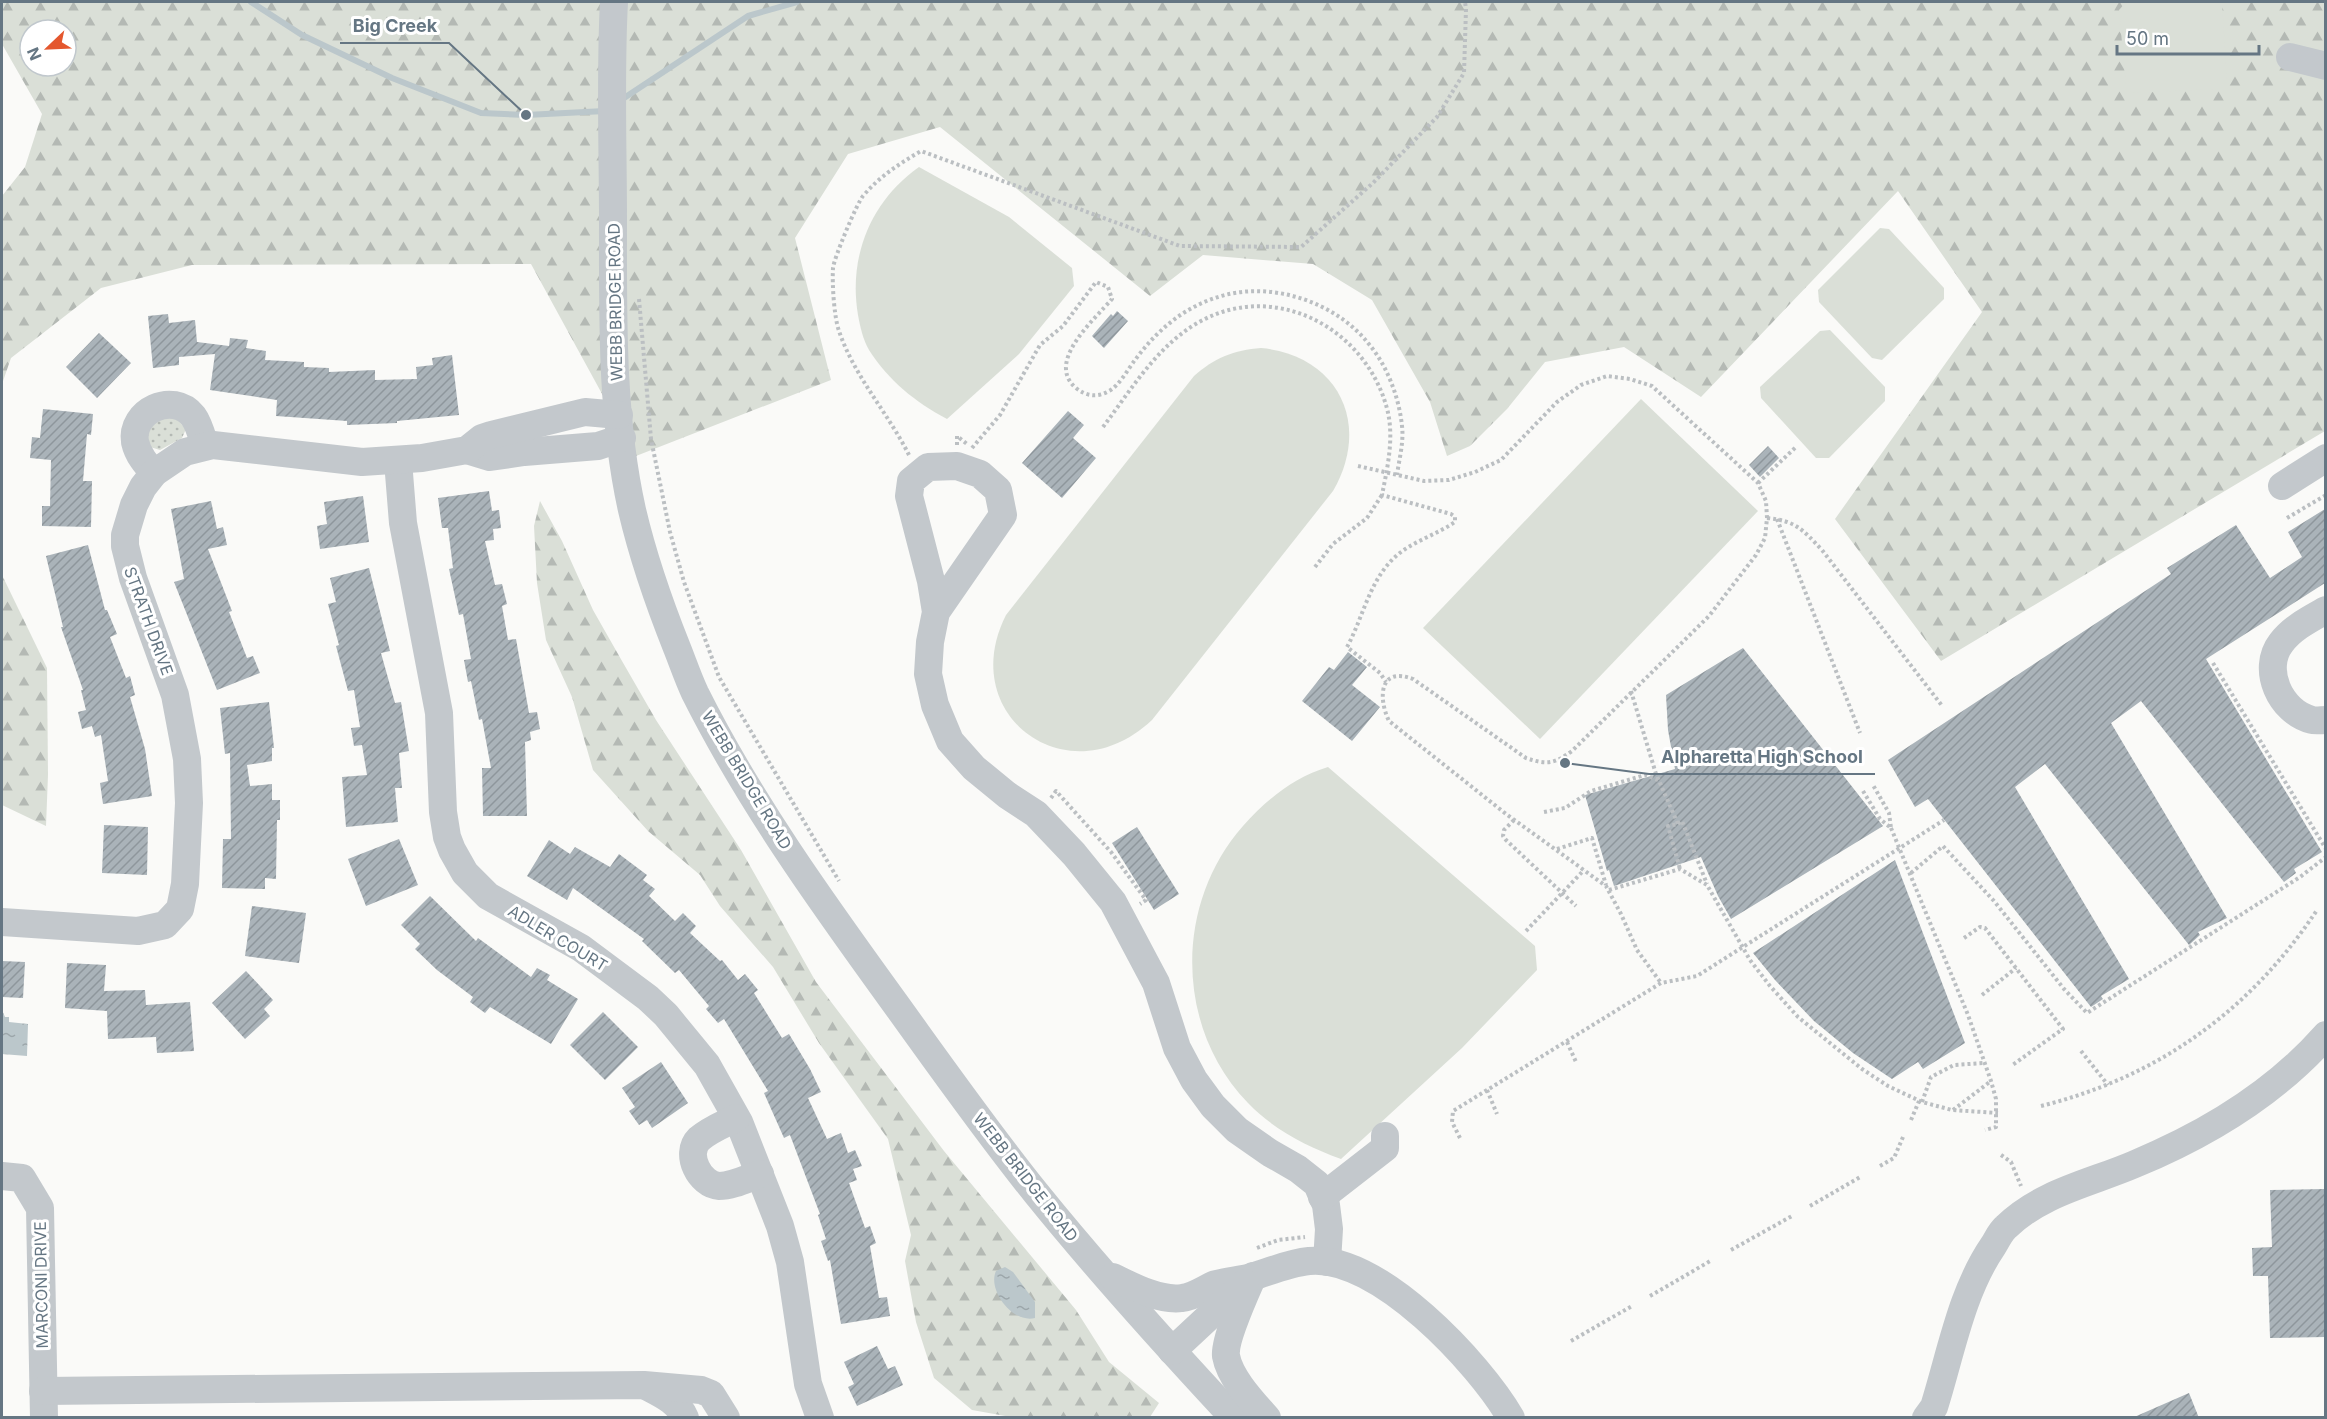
<svg xmlns="http://www.w3.org/2000/svg" width="2327" height="1419" viewBox="0 0 2327 1419" font-family="Inter,sans-serif">
	<defs>
		<pattern id="grass-dots" width="8" height="8" patternUnits="userSpaceOnUse" patternTransform="scale(1.5)"><rect width="8" height="8" fill="#dadfd7"/><path d="M2 2h.1M6 6h.1" fill="none" stroke="#b4b9b4" stroke-width="1.8" stroke-linecap="round"/></pattern>
		<pattern id="forest-firs" width="22" height="20" patternUnits="userSpaceOnUse" patternTransform="scale(1.5)"><rect width="22" height="20" fill="#dadfd7"/><path d="M5 1l3.5 6h-7zM16 11l3.5 6h-7z" fill="#b4b9b4"/></pattern>
		<pattern id="water-ripples" width="26" height="14" patternUnits="userSpaceOnUse" patternTransform="scale(1.5)"><rect width="26" height="14" fill="#bbc7cb"/><path d="M2 4q2-2 4 0t4 0M15 11q2-2 4 0t4 0" fill="none" stroke="#9ca6aa"/></pattern>
		<pattern id="building-hatch" width="6" height="6" patternUnits="userSpaceOnUse" patternTransform="scale(1.5)"><rect width="6" height="6" fill="#aab3b9"/><path d="M-1 1l2-2M0 6l6-6M5 7l2-2" fill="none" stroke="#8e969c"/></pattern>
	</defs>
	<rect width="100%" height="100%" fill="#fafaf8"/>
	<path fill="url(#grass-dots)" d="M 173,415 L 186,429 L 182,438 L 160,450 L 150,447 L 146,430 L 148,425 Z"/>
	<g fill="url(#forest-firs)" fill-rule="evenodd">
		<path d="M 2,2 L 2325,2 L 2325,431 L 1941,661 L 1835,519 L 1982,312 L 1898,191 L 1701,397 L 1624,347 L 1545,362 L 1507,409 L 1470,446 L 1447,456 L 1430,402 L 1372,300 L 1313,264 L 1203,255 L 1150,296 L 940,127 L 848,154 L 795,238 L 831,380 L 636,456 L 531,264 L 192,265 L 101,288 L 11,358 L 2,384 L 2,196 L 25,167 L 42,114 L 2,44 ZM 30,30 L 66,30 L 66,66 L 30,66 Z"/>
		<path d="M 540,501 L 562,541 L 593,610 L 622,661 L 656,720 L 741,850 L 816,982 L 944,1151 L 1076,1310 L 1109,1362 L 1159,1403 L 1150,1417 L 1011,1417 L 972,1410 L 934,1378 L 916,1322 L 905,1261 L 911,1235 L 888,1139 L 819,1043 L 773,967 L 720,906 L 700,875 L 648,831 L 593,770 L 572,697 L 546,640 L 537,583 L 534,526 Z"/>
		<path d="M 2,575 L 47,668 L 48,775 L 46,826 L 2,805 Z"/>
	</g>
	<g fill="#dadfd7">
		<path d="M 2126,2 L 2222,2 L 2227,79 L 2217,89 L 2133,93 L 2126,86 L 2119,10 Z"/>
		<path d="M 919,167 L 1009,217 L 1072,268 L 1074,286 L 1019,354 L 947,419 C 915,402 889,381 869,350 C 863,340 860,326 858,315 C 848,256 871,201 919,167 Z"/>
		<path d="M 1880,228 L 1889,229 L 1944,288 L 1944,299 L 1882,360 L 1872,358 L 1819,302 L 1818,290 Z"/>
		<path d="M 1830,330 L 1885,387 L 1885,401 L 1829,458 L 1816,458 L 1761,398 L 1760,387 L 1820,331 Z"/>
		<path d="M 1261,348 C 1338,355 1372,424 1333,491 L 1152,720 C 1068,799 955,715 1006,615 L 1194,376 C 1214,358 1234,350 1261,348 Z"/>
		<path d="M 1641,399 L 1758,511 L 1540,739 L 1423,628 Z"/>
		<path d="M 1328,767 L 1535,946 L 1537,970 L 1462,1048 L 1341,1159 C 1306,1146 1274,1130 1248,1103 C 1175,1028 1174,904 1243,826 C 1266,800 1294,777 1328,767 Z"/>
	</g>
	<g fill="url(#water-ripples)">
		<path d="M 2,1010 L 5,1017 L 9,1017 L 9,1022 L 28,1024 L 27,1056 L 2,1054 Z"/>
		<path d="M 1005,1267 L 1013,1272 L 1035,1302 L 1035,1318 C 1013,1324 987,1290 996,1271 Z"/>
	</g>
	<g fill="none" stroke-linecap="round" stroke-linejoin="round">
		<g stroke="#bbc7cb" stroke-width="6">
			<path d="M 251,2 L 302,35 L 392,78 L 481,113 L 526,115 L 605,111"/>
			<path d="M 621,100 L 748,16 L 797,2"/>
		</g>
	</g>
	<g fill="url(#building-hatch)">
		<path d="M 1117,311 L 1128,321 L 1104,348 L 1092,336 L 1111,314 L 1113,316 Z"/>
		<path d="M 168,314 L 169,323 L 195,320 L 197,342 L 229,346 L 230,338 L 248,340 L 246,348 L 266,351 L 265,360 L 304,362 L 304,367 L 329,368 L 329,372 L 375,370 L 375,380 L 417,379 L 416,367 L 433,365 L 432,358 L 452,355 L 459,415 L 397,421 L 397,423 L 347,425 L 347,421 L 276,416 L 277,400 L 210,390 L 215,354 L 179,357 L 179,365 L 153,368 L 148,316 Z"/>
		<path d="M 99,333 L 131,363 L 97,398 L 66,367 Z"/>
		<path d="M 43,409 L 93,414 L 91,435 L 87,434 L 83,481 L 92,481 L 91,527 L 42,526 L 42,506 L 50,506 L 51,460 L 30,458 L 32,437 L 40,438 Z"/>
		<path d="M 1068,411 L 1084,425 L 1073,438 L 1096,458 L 1062,498 L 1022,463 Z"/>
		<path d="M 1768,446 L 1779,458 L 1760,477 L 1749,465 Z"/>
		<path d="M 489,491 L 492,511 L 499,510 L 501,528 L 493,529 L 494,540 L 485,541 L 495,585 L 502,584 L 507,604 L 502,606 L 508,640 L 516,639 L 529,713 L 537,712 L 540,729 L 530,732 L 531,740 L 525,742 L 527,816 L 483,816 L 482,768 L 491,768 L 482,719 L 479,720 L 471,681 L 468,682 L 464,660 L 471,659 L 463,614 L 459,615 L 449,569 L 453,568 L 448,528 L 442,528 L 438,498 Z"/>
		<path d="M 363,496 L 369,542 L 320,549 L 317,526 L 327,524 L 324,502 Z"/>
		<path d="M 211,501 L 217,529 L 223,527 L 227,545 L 208,549 L 232,611 L 229,612 L 247,658 L 253,656 L 260,673 L 217,690 L 174,582 L 184,579 L 171,509 Z"/>
		<path d="M 2325,509 L 2325,583 L 2206,659 L 2322,852 L 2294,869 L 2296,873 L 2284,882 L 2141,701 L 2111,723 L 2227,918 L 2198,932 L 2200,935 L 2189,945 L 2045,764 L 2015,787 L 2129,979 L 2101,996 L 2103,999 L 2091,1007 L 1928,799 L 1915,807 L 1888,760 L 2171,574 L 2167,568 L 2236,525 L 2270,578 L 2302,557 L 2288,532 Z"/>
		<path d="M 88,545 L 105,610 L 107,610 L 117,634 L 110,637 L 126,678 L 130,676 L 135,695 L 130,697 L 145,749 L 152,796 L 103,804 L 100,783 L 108,781 L 101,735 L 95,737 L 92,726 L 82,729 L 78,712 L 86,710 L 81,690 L 83,690 L 61,627 L 63,627 L 46,556 Z"/>
		<path d="M 369,568 L 390,651 L 381,653 L 395,703 L 401,702 L 409,751 L 399,753 L 402,788 L 395,788 L 398,822 L 346,827 L 342,777 L 367,775 L 362,745 L 354,746 L 351,728 L 360,727 L 354,690 L 348,691 L 336,646 L 339,645 L 328,604 L 336,602 L 330,578 Z"/>
		<path d="M 1743,648 L 1883,826 L 1731,919 L 1718,896 L 1701,857 L 1614,886 L 1609,870 L 1607,871 L 1585,795 L 1675,769 L 1668,730 L 1666,695 Z"/>
		<path d="M 1348,652 L 1367,667 L 1352,685 L 1380,707 L 1352,741 L 1302,701 L 1329,667 L 1334,670 Z"/>
		<path d="M 269,702 L 274,748 L 272,748 L 272,761 L 247,765 L 250,786 L 272,784 L 272,800 L 280,800 L 280,820 L 277,820 L 276,879 L 265,878 L 265,889 L 222,888 L 223,839 L 231,839 L 230,753 L 225,754 L 220,708 Z"/>
		<path d="M 104,825 L 148,827 L 147,875 L 102,873 Z"/>
		<path d="M 1137,827 L 1179,894 L 1154,910 L 1112,843 Z"/>
		<path d="M 399,839 L 418,885 L 366,906 L 348,859 Z"/>
		<path d="M 549,840 L 570,854 L 575,847 L 610,867 L 619,854 L 647,875 L 643,880 L 655,889 L 649,896 L 675,921 L 683,913 L 696,926 L 690,933 L 720,961 L 722,960 L 738,980 L 745,974 L 758,990 L 754,993 L 782,1038 L 789,1034 L 810,1069 L 821,1092 L 808,1098 L 827,1139 L 841,1133 L 848,1153 L 855,1150 L 862,1166 L 853,1169 L 857,1180 L 849,1183 L 865,1228 L 870,1226 L 876,1243 L 870,1246 L 879,1298 L 887,1297 L 890,1316 L 841,1324 L 830,1260 L 828,1261 L 821,1241 L 826,1239 L 818,1215 L 820,1214 L 790,1135 L 784,1138 L 764,1093 L 768,1091 L 724,1019 L 718,1023 L 706,1009 L 709,1006 L 679,970 L 675,973 L 642,941 L 644,939 L 573,888 L 567,900 L 527,876 Z"/>
		<path d="M 1895,860 L 1965,1043 L 1923,1069 L 1918,1062 L 1892,1079 L 1853,1053 L 1814,1021 L 1775,980 L 1753,953 Z"/>
		<path d="M 430,896 L 476,941 L 478,938 L 531,977 L 537,968 L 550,975 L 547,980 L 578,999 L 551,1044 L 490,1007 L 485,1013 L 470,1002 L 473,997 L 437,970 L 415,949 L 420,944 L 401,925 Z"/>
		<path d="M 252,906 L 306,913 L 299,963 L 245,956 Z"/>
		<path d="M 2,961 L 25,962 L 23,998 L 2,997 Z"/>
		<path d="M 67,963 L 106,965 L 104,991 L 145,990 L 146,1005 L 190,1002 L 194,1051 L 157,1053 L 156,1037 L 108,1039 L 107,1011 L 65,1008 Z"/>
		<path d="M 246,971 L 273,1000 L 264,1009 L 270,1016 L 245,1039 L 212,1003 Z"/>
		<path d="M 603,1012 L 638,1047 L 605,1080 L 570,1045 Z"/>
		<path d="M 661,1062 L 688,1103 L 652,1128 L 647,1120 L 639,1125 L 629,1111 L 635,1107 L 622,1088 Z"/>
		<path d="M 2325,1189 L 2325,1337 L 2270,1338 L 2268,1276 L 2253,1276 L 2252,1248 L 2272,1247 L 2270,1190 Z"/>
		<path d="M 877,1346 L 888,1369 L 895,1366 L 903,1385 L 857,1406 L 848,1387 L 854,1384 L 844,1362 Z"/>
		<path d="M 2189,1393 L 2199,1418 L 2132,1418 Z"/>
	</g>
	<g fill="none" stroke-linecap="round" stroke-linejoin="round">
		<g stroke="#bbbfc2" stroke-width="4" stroke-dasharray="3 3" stroke-linecap="butt">
			<path d="M 639,299 L 651,439 L 670,532 L 684,582 L 719,677 L 839,881"/>
			<path d="M 1103,427 C 1131,390 1158,344 1201,321 C 1275,281 1363,327 1386,405 C 1395,434 1388,465 1382,495 L 1451,514 L 1455,517 L 1455,522 C 1436,535 1411,542 1395,557 C 1369,581 1363,618 1347,647 L 1380,673 L 1386,682"/>
			<path d="M 957,445 L 957,436 L 967,444"/>
			<path d="M 972,448 L 1000,415 L 1040,345 L 1063,326 L 1096,282 L 1108,287 L 1112,299 C 1094,320 1045,362 1076,388 C 1086,396 1097,398 1109,391 C 1119,386 1128,369 1135,360 C 1158,329 1186,305 1225,295 C 1275,282 1336,303 1368,343 C 1387,365 1399,397 1402,426 C 1404,442 1399,460 1397,475"/>
			<path d="M 909,455 C 888,413 854,376 839,331 C 834,317 832,283 833,268 C 834,258 857,203 863,196 C 880,176 899,164 921,151 L 1180,246 L 1301,247 L 1373,183 L 1437,117 L 1464,73 L 1466,9 L 1465,2"/>
			<path d="M 1358,466 L 1424,481 L 1449,480 L 1475,472 L 1501,460 L 1557,402 L 1581,385 L 1607,376 L 1630,379 L 1652,386 L 1758,483 L 1766,501 L 1767,518 L 1765,538 L 1756,555 L 1709,616 L 1572,751 C 1554,764 1547,765 1526,758 L 1413,679 C 1379,666 1378,698 1389,721 L 1506,814 L 1606,886 L 1621,914 L 1637,950 L 1661,983"/>
			<path d="M 1758,483 L 1797,446"/>
			<path d="M 1767,518 C 1796,521 1802,529 1822,550 L 1943,707"/>
			<path d="M 2287,518 L 2326,495"/>
			<path d="M 1777,519 L 1860,733"/>
			<path d="M 1315,567 L 1333,544 L 1367,518 L 1382,495"/>
			<path d="M 2213,663 L 2326,849"/>
			<path d="M 1631,691 L 1656,774 L 1678,824 L 1668,826 L 1680,869"/>
			<path d="M 1863,791 L 1880,819 L 1891,828 L 1889,813 L 1873,785"/>
			<path d="M 1051,798 L 1056,791 L 1111,852 L 1146,900 L 1140,904"/>
			<path d="M 1544,812 L 1565,808 L 1591,791 L 1645,775 L 1658,780"/>
			<path d="M 1514,820 L 1504,830 L 1503,836 L 1506,840 L 1576,906"/>
			<path d="M 1678,824 L 1682,821 L 1707,884"/>
			<path d="M 1891,828 L 1968,1015 L 1991,1081 L 1996,1099 L 1996,1127 L 1985,1130"/>
			<path d="M 1557,849 L 1592,838 L 1606,885"/>
			<path d="M 1911,873 L 1943,846 L 1994,901 L 2064,989 L 2087,1013 L 2300,877 L 2326,857"/>
			<path d="M 1609,890 L 1680,869 L 1707,885 L 1750,960 L 1770,986 L 1798,1017 L 1862,1069 L 1888,1086 L 1922,1102 L 1952,1110 L 1998,1113"/>
			<path d="M 1526,931 L 1584,870"/>
			<path d="M 1964,938 L 1980,927 L 1985,928 L 2063,1029 L 2011,1066"/>
			<path d="M 1982,995 L 2016,968"/>
			<path d="M 1567,1042 L 1576,1062"/>
			<path d="M 2081,1051 L 2108,1085"/>
			<path d="M 1487,1090 L 1497,1114"/>
			<path d="M 1922,1102 L 1931,1077 L 1954,1065 L 1984,1063"/>
			<path d="M 2041,1106 C 2158,1077 2250,1011 2317,910"/>
			<path d="M 1953,1110 L 1991,1081"/>
			<path d="M 1911,1120 L 1919,1101"/>
			<path d="M 1460,1138 L 1452,1122 L 1453,1111 L 1661,983 L 1697,976 L 1944,820"/>
			<path d="M 2001,1155 L 2011,1162 L 2021,1186"/>
			<path d="M 1880,1166 L 1894,1158 L 1903,1137"/>
			<path d="M 1810,1206 L 1862,1176"/>
			<path d="M 1257,1248 L 1278,1240 L 1305,1237"/>
			<path d="M 1731,1250 L 1792,1216"/>
			<path d="M 1650,1296 L 1712,1260"/>
			<path d="M 1571,1341 L 1632,1306"/>
		</g>
		<g stroke="#c3c8cc" stroke-width="28">
			<path d="M 614,2 C 610,74 613,147 613,220 C 613,315 611,416 632,510 C 643,557 659,603 677,648 C 683,663 688,678 695,693 C 749,801 821,901 892,999 C 939,1064 986,1131 1036,1193 C 1099,1271 1166,1345 1234,1418"/>
			<path d="M 2290,57 L 2326,66"/>
			<path d="M 467,450 L 490,457 L 524,452 L 598,446 L 622,438"/>
			<path d="M 398,461 L 403,523 L 439,713 L 443,812 L 447,837 L 452,850 L 465,873 L 488,896 L 581,948 L 648,998 L 666,1015 L 707,1065 L 739,1122 L 780,1226 L 790,1262 L 808,1384 L 820,1418"/>
			<path d="M 154,473 C 146,464 138,455 135,442 C 130,411 173,391 193,416 C 199,424 202,436 205,446"/>
			<path d="M 2282,486 L 2326,458"/>
			<path d="M 2326,610 C 2310,619 2292,628 2281,643 C 2261,669 2280,712 2312,720 C 2315,721 2322,720 2326,720"/>
			<path d="M 936,612 L 931,581 L 909,496 L 911,481 L 928,467 L 957,466 L 980,474 L 998,490 L 1003,515 L 936,612 L 930,642 L 928,674 L 935,705 L 950,741 L 974,768 L 1007,795 L 1036,814 L 1074,854 L 1113,902 L 1156,983 L 1177,1048 L 1194,1080 L 1213,1106 L 1237,1130 L 1270,1153 L 1298,1169 L 1317,1184 L 1326,1205 L 1329,1229 L 1327,1262"/>
			<path d="M 2,922 L 138,931 L 165,925 L 180,909 L 185,884 L 189,803 L 187,759 L 175,695 L 133,578 L 125,546 L 125,535 L 134,505 L 143,487 L 154,473 L 185,452 L 213,445 L 362,462 L 422,458 L 467,450 L 482,438 L 491,435 L 585,412 L 619,415"/>
			<path d="M 736,1118 C 724,1124 709,1130 699,1139 C 684,1154 700,1185 719,1186 C 733,1186 748,1178 760,1174"/>
			<path d="M 2,1176 L 22,1178 L 40,1208 L 44,1418"/>
			<path d="M 1322,1197 L 1385,1148 L 1385,1136"/>
			<path d="M 1253,1276 C 1246,1292 1224,1340 1226,1356 C 1230,1378 1252,1401 1267,1418"/>
			<path d="M 1113,1277 C 1133,1287 1160,1301 1182,1298 C 1194,1297 1205,1288 1216,1284 C 1228,1281 1240,1280 1252,1277 C 1271,1271 1289,1263 1309,1261 C 1378,1254 1479,1363 1511,1418"/>
			<path d="M 1172,1351 L 1245,1283"/>
			<path d="M 646,1386 C 661,1394 678,1401 685,1418"/>
			<path d="M 43,1391 L 644,1385 L 701,1390 L 711,1394 L 726,1418"/>
			<path d="M 1926,1418 L 1934,1407 C 1951,1353 1961,1293 1993,1246 C 1997,1240 2000,1232 2006,1227 C 2042,1192 2091,1183 2135,1164 C 2205,1135 2275,1093 2326,1035"/>
		</g>
	</g>
	<g text-anchor="middle" stroke-width="6" stroke-linejoin="round" paint-order="stroke">
		<g font-size="16" fill="#657683" stroke="#fff">
			<text transform="translate(615 302) rotate(-91)" y="6">WEBB BRIDGE ROAD</text>
			<text transform="translate(149 621) rotate(70)" y="6">STRATH DRIVE</text>
			<text transform="translate(747 780) rotate(59)" y="6">WEBB BRIDGE ROAD</text>
			<text transform="translate(558 938) rotate(31)" y="6">ADLER COURT</text>
			<text transform="translate(1026 1177) rotate(52)" y="6">WEBB BRIDGE ROAD</text>
			<text transform="translate(41 1285) rotate(-91)" y="6">MARCONI DRIVE</text>
		</g>
	</g>
	<path fill="none" stroke="#657683" stroke-width="2" d="M526 115L449 43H340M1565 763L1649 774H1875"/>
	<g fill="#657683" stroke="#fff" stroke-width="2">
		<circle cx="526" cy="115" r="6"/>
		<circle cx="1565" cy="763" r="6"/>
	</g>
	<g font-size="18" text-anchor="middle" font-weight="bold" fill="#657683" stroke="#fff" stroke-width="6" stroke-linejoin="round" paint-order="stroke">
		<text x="395" y="32">Big Creek</text>
		<text x="1762" y="763">Alpharetta High School</text>
	</g>
	<rect width="2327" height="1419" fill="none" stroke="#657683" stroke-width="6"/>
	<g transform="translate(48 48) rotate(247)"><circle r="28" fill="#ffffff" stroke="#c1c8cd" stroke-width="1.5"/>
	<path d="M0-4.5L10 22L0 15L-10 22Z" fill="#e4572e"/>
	<text y="-9" font-size="16" font-weight="bold" text-anchor="middle" fill="#657683">N</text>
	</g>
	<path d="M2117 45v9h142v-9" fill="none" stroke="#657683" stroke-width="3"/>
	<text x="2126" y="45" font-size="18" fill="#657683" stroke="#ffffff" stroke-width="4.5" paint-order="stroke">50 m</text>
</svg>
